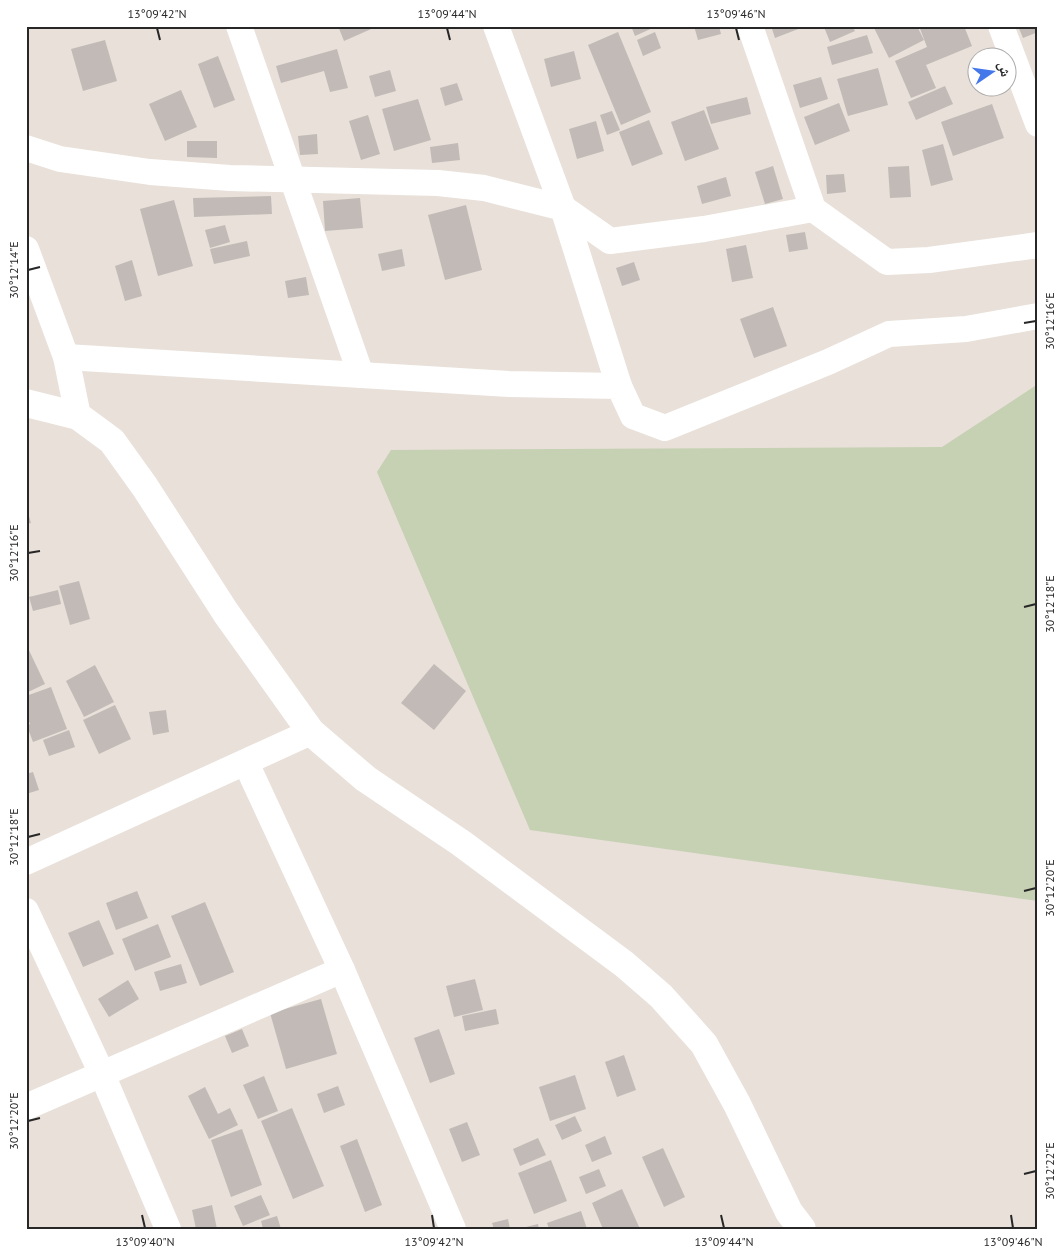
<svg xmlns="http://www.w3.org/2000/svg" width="1064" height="1255" viewBox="0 0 1064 1255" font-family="'PT Sans','Noto Naskh Arabic',sans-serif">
	<rect width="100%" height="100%" fill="#e8e0d9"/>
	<path fill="#c5d1b2" d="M 1038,384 L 1038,901 L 530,830 L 377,472 L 391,450 L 942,447 Z"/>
	<g fill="#c1bab6">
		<path d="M 338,26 L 378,26 L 344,41 Z"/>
		<path d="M 631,26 L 657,26 L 635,36 Z"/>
		<path d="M 694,26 L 719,26 L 721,34 L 698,40 Z"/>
		<path d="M 771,26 L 806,26 L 775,38 Z"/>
		<path d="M 826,26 L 852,26 L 855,31 L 830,42 L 824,27 Z"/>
		<path d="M 873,26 L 917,26 L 924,40 L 889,58 Z"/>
		<path d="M 919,26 L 964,26 L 972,46 L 926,65 L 936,88 L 911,98 L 895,61 L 927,47 Z"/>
		<path d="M 1018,26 L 1038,26 L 1038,32 L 1023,38 Z"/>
		<path d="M 618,32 L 651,112 L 621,125 L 588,45 Z"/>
		<path d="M 655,32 L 661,48 L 643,56 L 637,40 Z"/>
		<path d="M 867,35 L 873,53 L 832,65 L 827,47 Z"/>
		<path d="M 105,40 L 117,81 L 83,91 L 71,49 Z"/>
		<path d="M 337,49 L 348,88 L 330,92 L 324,71 L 281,83 L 276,66 Z"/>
		<path d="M 574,51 L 581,79 L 551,87 L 544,59 Z"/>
		<path d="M 218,56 L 235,100 L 214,108 L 198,64 Z"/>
		<path d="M 878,68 L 888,105 L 848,116 L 837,79 Z"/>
		<path d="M 390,70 L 396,91 L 375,97 L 369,76 Z"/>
		<path d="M 821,77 L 828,99 L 800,108 L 793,85 Z"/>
		<path d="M 457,83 L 463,100 L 445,106 L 440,88 Z"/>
		<path d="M 945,86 L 953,104 L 916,120 L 908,102 Z"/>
		<path d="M 181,90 L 197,127 L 165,141 L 149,104 Z"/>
		<path d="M 747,97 L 751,114 L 711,124 L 706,107 Z"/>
		<path d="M 418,99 L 431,140 L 394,151 L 382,109 Z"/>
		<path d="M 839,103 L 850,131 L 815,145 L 804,117 Z"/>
		<path d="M 992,104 L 1004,138 L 953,156 L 941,122 Z"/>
		<path d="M 704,110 L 719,149 L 685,161 L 671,122 Z"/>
		<path d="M 612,111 L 620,130 L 607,135 L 600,115 Z"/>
		<path d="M 368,115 L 380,154 L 361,160 L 349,121 Z"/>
		<path d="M 649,120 L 663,154 L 632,166 L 619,132 Z"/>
		<path d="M 596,121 L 604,151 L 577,159 L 569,129 Z"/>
		<path d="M 317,134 L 318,154 L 300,155 L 298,136 Z"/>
		<path d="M 187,141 L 217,141 L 217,158 L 187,157 Z"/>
		<path d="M 458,143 L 460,160 L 432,163 L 430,147 Z"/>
		<path d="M 943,144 L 953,180 L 931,186 L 922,150 Z"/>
		<path d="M 773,166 L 783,199 L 765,204 L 755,172 Z"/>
		<path d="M 909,166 L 911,197 L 890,198 L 888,167 Z"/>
		<path d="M 844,174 L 846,192 L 827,194 L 826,175 Z"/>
		<path d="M 726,177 L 731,196 L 702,204 L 697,186 Z"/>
		<path d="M 271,196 L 272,214 L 194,217 L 193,198 Z"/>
		<path d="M 360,198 L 363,228 L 325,231 L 323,201 Z"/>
		<path d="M 174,200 L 193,266 L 158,276 L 140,209 Z"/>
		<path d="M 466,205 L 482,270 L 445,280 L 428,215 Z"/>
		<path d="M 225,225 L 230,242 L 210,248 L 205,230 Z"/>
		<path d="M 805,232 L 808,249 L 789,252 L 786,235 Z"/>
		<path d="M 247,241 L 250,256 L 214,264 L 210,249 Z"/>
		<path d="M 746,245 L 753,278 L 732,282 L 726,249 Z"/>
		<path d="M 402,249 L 405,266 L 382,271 L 378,254 Z"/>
		<path d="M 132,260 L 142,296 L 125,301 L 115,266 Z"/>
		<path d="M 634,262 L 640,280 L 622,286 L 616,268 Z"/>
		<path d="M 306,277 L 309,295 L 288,298 L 285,281 Z"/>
		<path d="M 773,307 L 787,346 L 754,358 L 740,319 Z"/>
		<path d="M 26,506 L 31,523 L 26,524 Z"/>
		<path d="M 79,581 L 90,619 L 70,625 L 59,586 Z"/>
		<path d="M 58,590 L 61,604 L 33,611 L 29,597 Z"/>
		<path d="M 26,644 L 45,684 L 26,693 Z"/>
		<path d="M 434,664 L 466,691 L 434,730 L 401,703 Z"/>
		<path d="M 95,665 L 114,702 L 84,717 L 66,681 Z"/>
		<path d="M 51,687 L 67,729 L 33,742 L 27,726 L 30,724 L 26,714 L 26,696 Z"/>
		<path d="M 115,705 L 131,739 L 99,754 L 83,720 Z"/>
		<path d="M 166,710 L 169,732 L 153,735 L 149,712 Z"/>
		<path d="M 69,730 L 75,747 L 49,756 L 43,740 Z"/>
		<path d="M 33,772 L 39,790 L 26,794 L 26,774 Z"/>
		<path d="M 137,891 L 148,918 L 116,930 L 106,903 Z"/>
		<path d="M 205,902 L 234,972 L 200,986 L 171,916 Z"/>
		<path d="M 99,920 L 114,954 L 83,967 L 68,933 Z"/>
		<path d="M 158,924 L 171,957 L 135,971 L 122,939 Z"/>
		<path d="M 181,964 L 187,983 L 160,991 L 154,972 Z"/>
		<path d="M 475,979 L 483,1010 L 454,1017 L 446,986 Z"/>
		<path d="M 128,980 L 139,999 L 109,1017 L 98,999 Z"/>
		<path d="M 321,999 L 337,1054 L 286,1069 L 270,1013 Z"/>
		<path d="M 496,1009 L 499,1024 L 465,1031 L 462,1016 Z"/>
		<path d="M 242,1029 L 249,1046 L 232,1053 L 225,1036 Z"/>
		<path d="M 439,1029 L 455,1074 L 430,1083 L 414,1038 Z"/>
		<path d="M 624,1055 L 636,1090 L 617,1097 L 605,1062 Z"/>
		<path d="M 575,1075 L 586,1109 L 550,1121 L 539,1087 Z"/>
		<path d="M 264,1076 L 278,1111 L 258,1119 L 243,1085 Z"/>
		<path d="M 338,1086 L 345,1105 L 324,1113 L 317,1094 Z"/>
		<path d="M 205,1087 L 218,1114 L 230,1108 L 238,1125 L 209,1139 L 188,1096 Z"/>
		<path d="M 292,1108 L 324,1186 L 293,1199 L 261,1121 Z"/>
		<path d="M 575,1116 L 582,1131 L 562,1140 L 555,1125 Z"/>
		<path d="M 467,1122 L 480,1155 L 462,1162 L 449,1129 Z"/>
		<path d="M 242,1129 L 262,1185 L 231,1197 L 211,1140 Z"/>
		<path d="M 605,1136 L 612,1154 L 592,1162 L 585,1145 Z"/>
		<path d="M 538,1138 L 546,1155 L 520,1166 L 513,1149 Z"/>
		<path d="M 357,1139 L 382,1205 L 365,1212 L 340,1146 Z"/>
		<path d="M 663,1148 L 685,1197 L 664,1207 L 642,1157 Z"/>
		<path d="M 551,1160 L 567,1201 L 534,1214 L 518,1173 Z"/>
		<path d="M 599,1169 L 606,1186 L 586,1194 L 579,1177 Z"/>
		<path d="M 622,1189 L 640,1229 L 603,1229 L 592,1203 Z"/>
		<path d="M 261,1195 L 270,1215 L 243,1226 L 234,1206 Z"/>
		<path d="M 212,1205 L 217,1229 L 196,1229 L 192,1210 Z"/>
		<path d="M 581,1211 L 587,1229 L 549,1229 L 547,1223 Z"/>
		<path d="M 277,1216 L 281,1229 L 263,1229 L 261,1221 Z"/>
		<path d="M 508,1219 L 510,1229 L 494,1229 L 492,1223 Z"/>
		<path d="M 538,1224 L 539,1229 L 522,1229 L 522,1228 Z"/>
	</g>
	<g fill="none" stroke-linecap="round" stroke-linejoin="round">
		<g stroke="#fff" stroke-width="26">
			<path d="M 239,26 L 361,375"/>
			<path d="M 496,26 L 563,208 L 619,386"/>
			<path d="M 750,26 L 813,209 L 887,262 L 929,260 L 1038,245"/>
			<path d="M 1001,26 L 1038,124"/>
			<path d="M 26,148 L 60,159 L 150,172 L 230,178 L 438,183 L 484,188 L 563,208 L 610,241 L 704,229 L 813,209"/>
			<path d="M 26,249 L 66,357 L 78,416"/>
			<path d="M 66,357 L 509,384 L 619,386 L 633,416 L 665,428 L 828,362 L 889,334 L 966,329 L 1038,316"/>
			<path d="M 246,763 L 342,970 L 453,1229"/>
			<path d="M 26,862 L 311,732"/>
			<path d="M 26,911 L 102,1074 L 168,1229"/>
			<path d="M 26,1107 L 342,970"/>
		</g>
		<path stroke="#fff" stroke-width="28" d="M 26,403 L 78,416 L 112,441 L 145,487 L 226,613 L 311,732 L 366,779 L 461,843 L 624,964 L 661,996 L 704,1044 L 737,1104 L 789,1212 L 802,1229"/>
	</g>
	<path fill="none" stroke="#272727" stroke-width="2" d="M 157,28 L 160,40M 447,28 L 450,40M 736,28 L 739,40M 28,270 L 40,267M 1024,323 L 1036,321M 28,553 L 40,551M 1024,607 L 1036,604M 28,837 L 40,834M 1024,891 L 1036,888M 28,1121 L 40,1118M 1024,1174 L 1036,1171M 142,1215 L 145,1228M 432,1215 L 434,1228M 721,1215 L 724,1228M 1011,1215 L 1013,1228"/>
	<rect width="1064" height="1255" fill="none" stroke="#ffffff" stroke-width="55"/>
	<g transform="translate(992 72) rotate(77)"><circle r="24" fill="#ffffff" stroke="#a9a9a9"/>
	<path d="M0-4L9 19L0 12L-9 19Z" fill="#4478ea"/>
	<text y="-8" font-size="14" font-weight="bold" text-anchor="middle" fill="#272727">ش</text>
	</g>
	<rect x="28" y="28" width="1008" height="1200" fill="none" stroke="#272727" stroke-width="2"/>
	<g font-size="12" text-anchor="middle" fill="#272727">
		<text x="157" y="18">13°09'42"N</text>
		<text x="447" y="18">13°09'44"N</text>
		<text x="736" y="18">13°09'46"N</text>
		<text transform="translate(14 270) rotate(-90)" y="4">30°12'14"E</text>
		<text transform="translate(1050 321) rotate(-90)" y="4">30°12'16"E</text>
		<text transform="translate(14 553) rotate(-90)" y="4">30°12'16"E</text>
		<text transform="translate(1050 604) rotate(-90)" y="4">30°12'18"E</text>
		<text transform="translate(14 837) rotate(-90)" y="4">30°12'18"E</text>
		<text transform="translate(1050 888) rotate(-90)" y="4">30°12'20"E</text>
		<text transform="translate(14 1121) rotate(-90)" y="4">30°12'20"E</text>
		<text transform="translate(1050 1171) rotate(-90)" y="4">30°12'22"E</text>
		<text x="145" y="1246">13°09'40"N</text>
		<text x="434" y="1246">13°09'42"N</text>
		<text x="724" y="1246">13°09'44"N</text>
		<text x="1013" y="1246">13°09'46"N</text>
	</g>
</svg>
